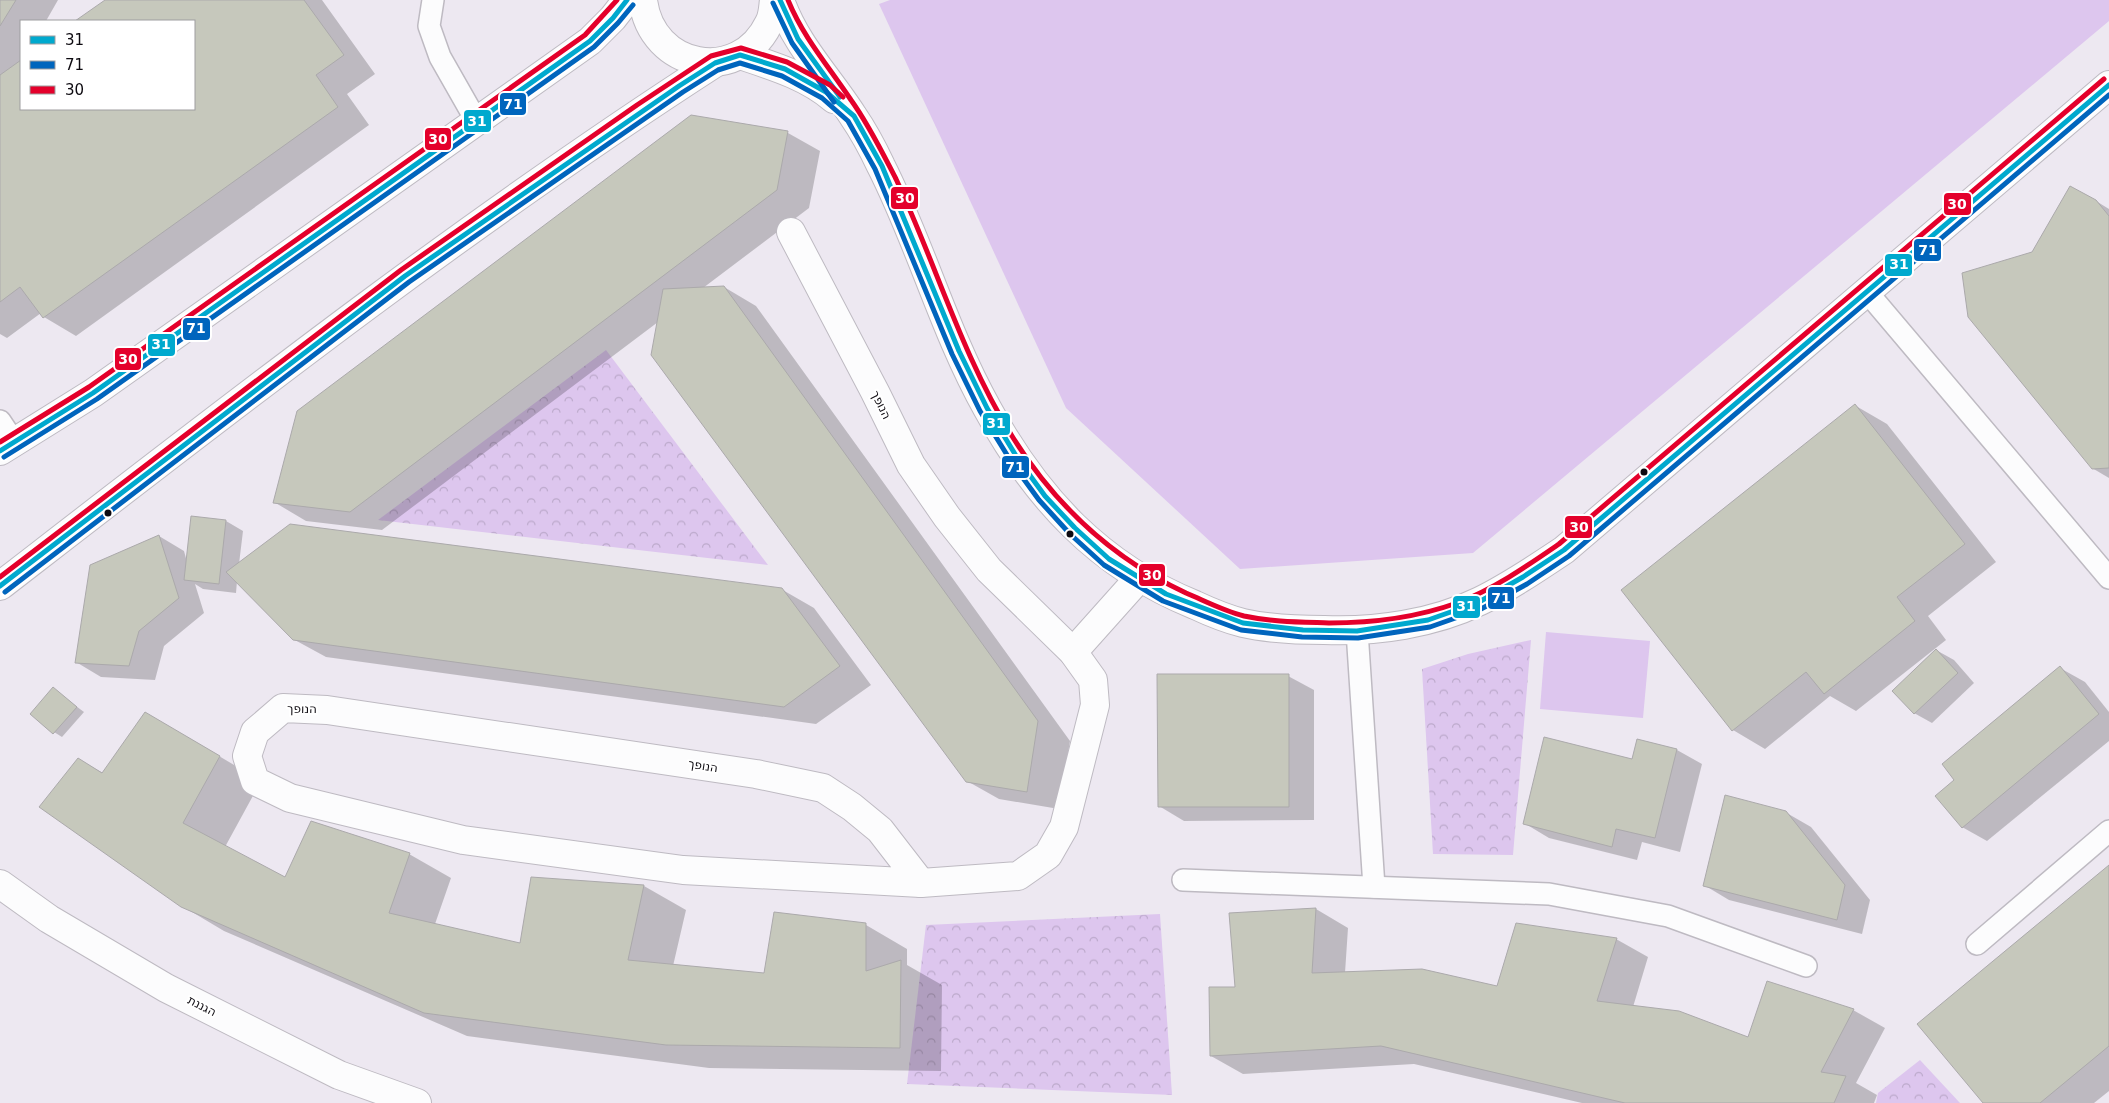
<svg xmlns="http://www.w3.org/2000/svg" width="2109" height="1103" viewBox="0 0 2109 1103" font-family="'DejaVu Sans',Heebo,sans-serif">
	<defs>
		<pattern id="park-crowns" width="20" height="18" patternUnits="userSpaceOnUse" patternTransform="scale(1.25)"><rect width="20" height="18" fill="#ddc6ee"/><path d="M2 6a3 3 0 1 1 6 0M12 15a3 3 0 1 1 6 0" fill="none" stroke="#bca9cb"/></pattern>
	</defs>
	<rect width="100%" height="100%" fill="#ede8f1"/>
	<g fill="#ddc6ee">
		<path d="M 890,0 L 2109,0 L 2109,21 L 1473,553 L 1240,569 L 1066,408 L 879,4 Z"/>
		<path d="M 1546,632 L 1650,641 L 1643,718 L 1540,709 Z"/>
	</g>
	<g fill="url(#park-crowns)">
		<path d="M 606,350 L 768,565 L 378,520 Z"/>
		<path d="M 1531,640 L 1513,855 L 1433,854 L 1422,669 L 1468,654 Z"/>
		<path d="M 1160,914 L 1172,1095 L 907,1084 L 926,925 Z"/>
		<path d="M 1920,1060 L 1960,1103 L 1876,1103 L 1878,1093 Z"/>
	</g>
	<g fill="#0003">
		<path d="M 0,0 L 58,0 L 46,21 L 21,21 L 21,109 L 194,109 L 194,21 L 77,21 L 107,0 L 322,0 L 375,74 L 347,94 L 369,125 L 76,336 L 44,317 L 41,313 L 7,338 L 0,334 Z"/>
		<path d="M 691,117 L 788,133 L 820,151 L 809,208 L 703,288 L 724,287 L 756,306 L 1070,741 L 1059,809 L 999,799 L 967,781 L 658,322 L 382,530 L 306,521 L 274,502 Z"/>
		<path d="M 2096,201 L 2109,209 L 2109,478 L 2092,468 L 2033,253 Z"/>
		<path d="M 1856,406 L 1887,424 L 1996,562 L 1928,616 L 1946,640 L 1856,711 L 1830,696 L 1765,749 L 1733,730 Z"/>
		<path d="M 226,521 L 243,531 L 239,564 L 781,589 L 814,608 L 871,685 L 816,724 L 326,657 L 293,639 L 237,581 L 236,593 L 203,589 L 195,584 L 204,613 L 164,646 L 155,680 L 101,677 L 76,662 L 159,536 L 184,551 L 187,562 Z"/>
		<path d="M 1936,650 L 1954,660 L 1974,683 L 1932,723 L 1914,713 Z"/>
		<path d="M 2060,668 L 2085,682 L 2109,712 L 2109,741 L 1987,841 L 1962,827 L 1956,780 Z"/>
		<path d="M 1288,676 L 1314,690 L 1314,820 L 1184,821 L 1159,806 Z"/>
		<path d="M 53,689 L 84,712 L 62,737 L 54,732 Z"/>
		<path d="M 187,737 L 261,781 L 225,847 L 286,878 L 409,854 L 451,878 L 435,924 L 521,944 L 532,878 L 644,886 L 686,910 L 673,966 L 765,975 L 866,925 L 907,949 L 907,965 L 942,985 L 941,1071 L 709,1068 L 467,1036 L 224,931 L 182,906 L 78,759 L 103,773 Z"/>
		<path d="M 1677,750 L 1702,764 L 1680,852 L 1642,842 L 1637,860 L 1549,838 L 1524,823 L 1633,761 Z"/>
		<path d="M 1785,812 L 1811,827 L 1870,900 L 1862,934 L 1729,900 L 1704,885 Z"/>
		<path d="M 2109,866 L 2109,1091 L 2094,1103 L 1984,1103 Z"/>
		<path d="M 1316,909 L 1348,928 L 1345,973 L 1498,988 L 1616,939 L 1648,957 L 1633,1007 L 1749,1039 L 1853,1010 L 1885,1028 L 1856,1083 L 1877,1095 L 1874,1103 L 1582,1103 L 1414,1064 L 1243,1074 L 1211,1056 L 1237,988 Z"/>
	</g>
	<g fill="#c6c8bc" stroke="#aba9ab">
		<path d="M 0,0 L 16,0 L 0,26 Z"/>
		<path d="M 105,0 L 304,0 L 344,55 L 316,75 L 338,107 L 43,318 L 20,287 L 0,302 L 0,75 L 21,60 L 21,109 L 194,109 L 194,21 L 75,21 Z"/>
		<path d="M 691,115 L 788,131 L 777,190 L 350,512 L 273,503 L 297,411 Z"/>
		<path d="M 2070,186 L 2096,200 L 2109,216 L 2109,468 L 2092,469 L 1968,317 L 1962,273 L 2032,252 Z"/>
		<path d="M 724,286 L 1038,721 L 1027,792 L 966,782 L 651,355 L 663,289 Z"/>
		<path d="M 1855,404 L 1965,544 L 1897,597 L 1915,621 L 1824,694 L 1806,672 L 1732,731 L 1621,590 Z"/>
		<path d="M 191,516 L 226,520 L 219,584 L 184,580 Z"/>
		<path d="M 290,524 L 782,588 L 840,666 L 784,707 L 293,640 L 226,572 Z"/>
		<path d="M 159,535 L 179,598 L 139,631 L 129,666 L 75,663 L 90,565 Z"/>
		<path d="M 1936,649 L 1958,673 L 1914,714 L 1892,691 Z"/>
		<path d="M 2060,666 L 2099,714 L 1962,828 L 1935,796 L 1954,780 L 1942,764 Z"/>
		<path d="M 1157,674 L 1289,674 L 1289,807 L 1158,807 Z"/>
		<path d="M 53,687 L 77,707 L 53,734 L 30,714 Z"/>
		<path d="M 145,712 L 220,756 L 183,823 L 285,877 L 311,821 L 410,853 L 389,913 L 520,943 L 531,877 L 644,885 L 628,960 L 764,973 L 774,912 L 866,923 L 866,971 L 901,960 L 900,1048 L 666,1045 L 424,1013 L 181,907 L 39,807 L 78,758 L 102,773 Z"/>
		<path d="M 1544,737 L 1632,759 L 1637,739 L 1677,749 L 1655,838 L 1616,829 L 1612,847 L 1523,824 Z"/>
		<path d="M 1725,795 L 1786,811 L 1845,885 L 1837,920 L 1703,886 Z"/>
		<path d="M 2109,865 L 2109,1046 L 2040,1103 L 1983,1103 L 1917,1024 Z"/>
		<path d="M 1316,908 L 1312,973 L 1422,969 L 1497,986 L 1516,923 L 1617,938 L 1597,1001 L 1679,1011 L 1748,1037 L 1767,981 L 1854,1009 L 1821,1072 L 1846,1076 L 1834,1103 L 1625,1103 L 1381,1046 L 1210,1056 L 1209,987 L 1235,987 L 1229,913 Z"/>
	</g>
	<g fill="none" stroke-linecap="round" stroke-linejoin="round">
		<defs>
			<g id="service">
				<path d="M 433,0 L 429,26 L 440,57 L 477,122"/>
				<path d="M 1867,292 L 2109,578"/>
				<path d="M 0,421 L 14,442"/>
				<path d="M 1357,631 L 1374,887"/>
				<path d="M 1183,880 L 1549,894 L 1668,916 L 1806,966"/>
				<path d="M 1977,944 L 2109,831"/>
			</g>
			<g id="minor">
				<path d="M 791,232 L 875,392 L 911,465 L 947,517 L 989,570 L 1073,652 L 1093,680 L 1095,705 L 1064,827 L 1048,855 L 1018,876 L 921,883"/>
				<path d="M 1073,652 L 1140,577"/>
				<path d="M 283,708 L 327,710 L 756,774 L 823,788 L 852,807 L 880,830 L 921,883 L 683,870 L 463,840 L 290,798 L 255,781 L 247,756 L 255,732 Z"/>
			</g>
			<g id="tertiary">
				<path d="M 643,0 C 651,69 739,86 769,23 C 773,16 773,7 774,0"/>
				<path d="M 780,0 C 795,44 828,77 853,116 C 864,132 873,149 881,166 C 921,245 944,331 987,408 C 1036,498 1099,566 1195,605 C 1210,612 1227,619 1243,623 C 1269,629 1298,630 1324,630 C 1376,632 1433,624 1480,601 C 1509,587 1537,568 1564,550 L 2109,85"/>
				<path d="M 740,55 C 773,66 807,76 834,99"/>
				<path d="M 0,451 L 93,393 L 590,41 L 613,18 L 627,0"/>
				<path d="M 0,586 C 234,405 467,223 715,63"/>
				<path d="M 0,884 L 49,919 L 166,988 L 339,1075 L 417,1103"/>
			</g>
		</defs>
		<use href="#service" stroke="#bebac2" stroke-width="24"/>
		<use href="#minor" stroke="#bebac2" stroke-width="30"/>
		<use href="#tertiary" stroke="#bebac2" stroke-width="30"/>
		<use href="#service" stroke="#fcfcfd" stroke-width="21"/>
		<use href="#minor" stroke="#fcfcfd" stroke-width="28"/>
		<use href="#tertiary" stroke="#fcfcfd" stroke-width="28"/>
		<defs>
			<g id="bus-1">
				<path d="M 780,0 L 798,39 L 840,97"/>
				<path d="M 0,451 L 93,393 L 590,41 L 613,18 L 627,0"/>
				<path d="M 0,586 L 405,276 L 679,86 L 715,63 L 740,55 L 785,69 L 826,92 L 854,116 L 882,166 L 959,351 L 987,408 L 1018,459 L 1045,496 L 1075,528 L 1109,559 L 1166,594 L 1243,623 L 1303,630 L 1357,631 L 1428,620 L 1479,602 L 1523,577 L 1564,550 L 2109,85"/>
			</g>
			<g id="bus-2">
				<path d="M 773,3 L 792,43 L 834,102"/>
				<path d="M 4,457 L 97,399 L 594,47 L 618,23 L 633,5"/>
				<path d="M 5,592 L 409,282 L 683,92 L 718,70 L 740,63 L 782,76 L 822,98 L 848,121 L 875,169 L 952,354 L 980,411 L 1012,463 L 1039,500 L 1070,534 L 1104,565 L 1163,601 L 1241,630 L 1302,637 L 1358,638 L 1430,627 L 1481,609 L 1527,584 L 1569,556 L 2109,95"/>
			</g>
			<g id="bus-3">
				<path d="M 788,0 C 803,37 829,67 851,100 C 869,125 882,152 896,179 C 936,264 962,356 1012,436 C 1055,505 1113,559 1186,593 C 1205,601 1224,611 1244,616 C 1272,622 1300,622 1329,623 C 1372,623 1415,618 1457,603 C 1494,589 1527,566 1559,544 L 2104,79"/>
				<path d="M 0,442 L 89,387 L 585,35 L 617,0"/>
				<path d="M 0,577 L 401,270 L 637,105 L 711,56 L 741,48 L 787,62 L 830,85 L 843,97"/>
			</g>
		</defs>
		<use href="#bus-1" stroke="#fff" stroke-width="9"/>
		<use href="#bus-2" stroke="#fff" stroke-width="9"/>
		<use href="#bus-3" stroke="#fff" stroke-width="9"/>
		<use href="#bus-1" stroke="#00a9ce" stroke-width="5"/>
		<use href="#bus-2" stroke="#0065bd" stroke-width="5"/>
		<use href="#bus-3" stroke="#e4002b" stroke-width="5"/>
	</g>
	<g fill="#0d0a10" stroke="#fff" stroke-width="2">
		<circle cx="1644" cy="472" r="4.5"/>
		<circle cx="108" cy="513" r="4.5"/>
		<circle cx="1070" cy="534" r="4.5"/>
	</g>
	<g text-anchor="middle" stroke-width="4.5" stroke-linejoin="round" paint-order="stroke">
		<g font-size="12" fill="#0d0a10" stroke="#fff">
			<text transform="translate(881 405) rotate(64)" y="4">הנופך</text>
			<text transform="translate(302 709) rotate(1)" y="4">הנופך</text>
			<text transform="translate(703 766) rotate(9)" y="4">הנופך</text>
			<text transform="translate(202 1006) rotate(27)" y="4">הגננת</text>
		</g>
	</g>
	<g stroke="#fff" stroke-width="2">
		<rect x="499" y="92" width="28" height="24" rx="5" fill="#0065bd"/>
		<rect x="463" y="109" width="29" height="24" rx="5" fill="#00a9ce"/>
		<rect x="424" y="127" width="28" height="24" rx="5" fill="#e4002b"/>
		<rect x="890" y="186" width="29" height="24" rx="5" fill="#e4002b"/>
		<rect x="1943" y="192" width="29" height="24" rx="5" fill="#e4002b"/>
		<rect x="1913" y="238" width="29" height="24" rx="5" fill="#0065bd"/>
		<rect x="1884" y="253" width="29" height="24" rx="5" fill="#00a9ce"/>
		<rect x="182" y="317" width="29" height="24" rx="5" fill="#0065bd"/>
		<rect x="147" y="333" width="29" height="24" rx="5" fill="#00a9ce"/>
		<rect x="114" y="347" width="28" height="24" rx="5" fill="#e4002b"/>
		<rect x="982" y="412" width="29" height="24" rx="5" fill="#00a9ce"/>
		<rect x="1001" y="455" width="29" height="24" rx="5" fill="#0065bd"/>
		<rect x="1564" y="515" width="29" height="24" rx="5" fill="#e4002b"/>
		<rect x="1138" y="563" width="28" height="24" rx="5" fill="#e4002b"/>
		<rect x="1487" y="586" width="28" height="24" rx="5" fill="#0065bd"/>
		<rect x="1452" y="595" width="29" height="24" rx="5" fill="#00a9ce"/>
	</g>
	<g font-size="14" text-anchor="middle" font-weight="bold" fill="#fff">
		<text x="513" y="109">71</text>
		<text x="477" y="126">31</text>
		<text x="438" y="144">30</text>
		<text x="905" y="203">30</text>
		<text x="1957" y="209">30</text>
		<text x="1928" y="255">71</text>
		<text x="1899" y="269">31</text>
		<text x="196" y="333">71</text>
		<text x="161" y="349">31</text>
		<text x="128" y="364">30</text>
		<text x="996" y="428">31</text>
		<text x="1015" y="472">71</text>
		<text x="1579" y="532">30</text>
		<text x="1152" y="580">30</text>
		<text x="1501" y="603">71</text>
		<text x="1466" y="611">31</text>
	</g>
	<rect x="20" y="20" width="175" height="90" fill="#ffffff" stroke="#9e9d9f"/>
	<rect x="30" y="36" width="25" height="8" fill="#00a9ce" stroke="#9e9d9f"/>
	<text x="65" y="45" font-size="15" fill="#0d0a10">31</text>
	<rect x="30" y="61" width="25" height="8" fill="#0065bd" stroke="#9e9d9f"/>
	<text x="65" y="70" font-size="15" fill="#0d0a10">71</text>
	<rect x="30" y="86" width="25" height="8" fill="#e4002b" stroke="#9e9d9f"/>
	<text x="65" y="95" font-size="15" fill="#0d0a10">30</text>
</svg>
